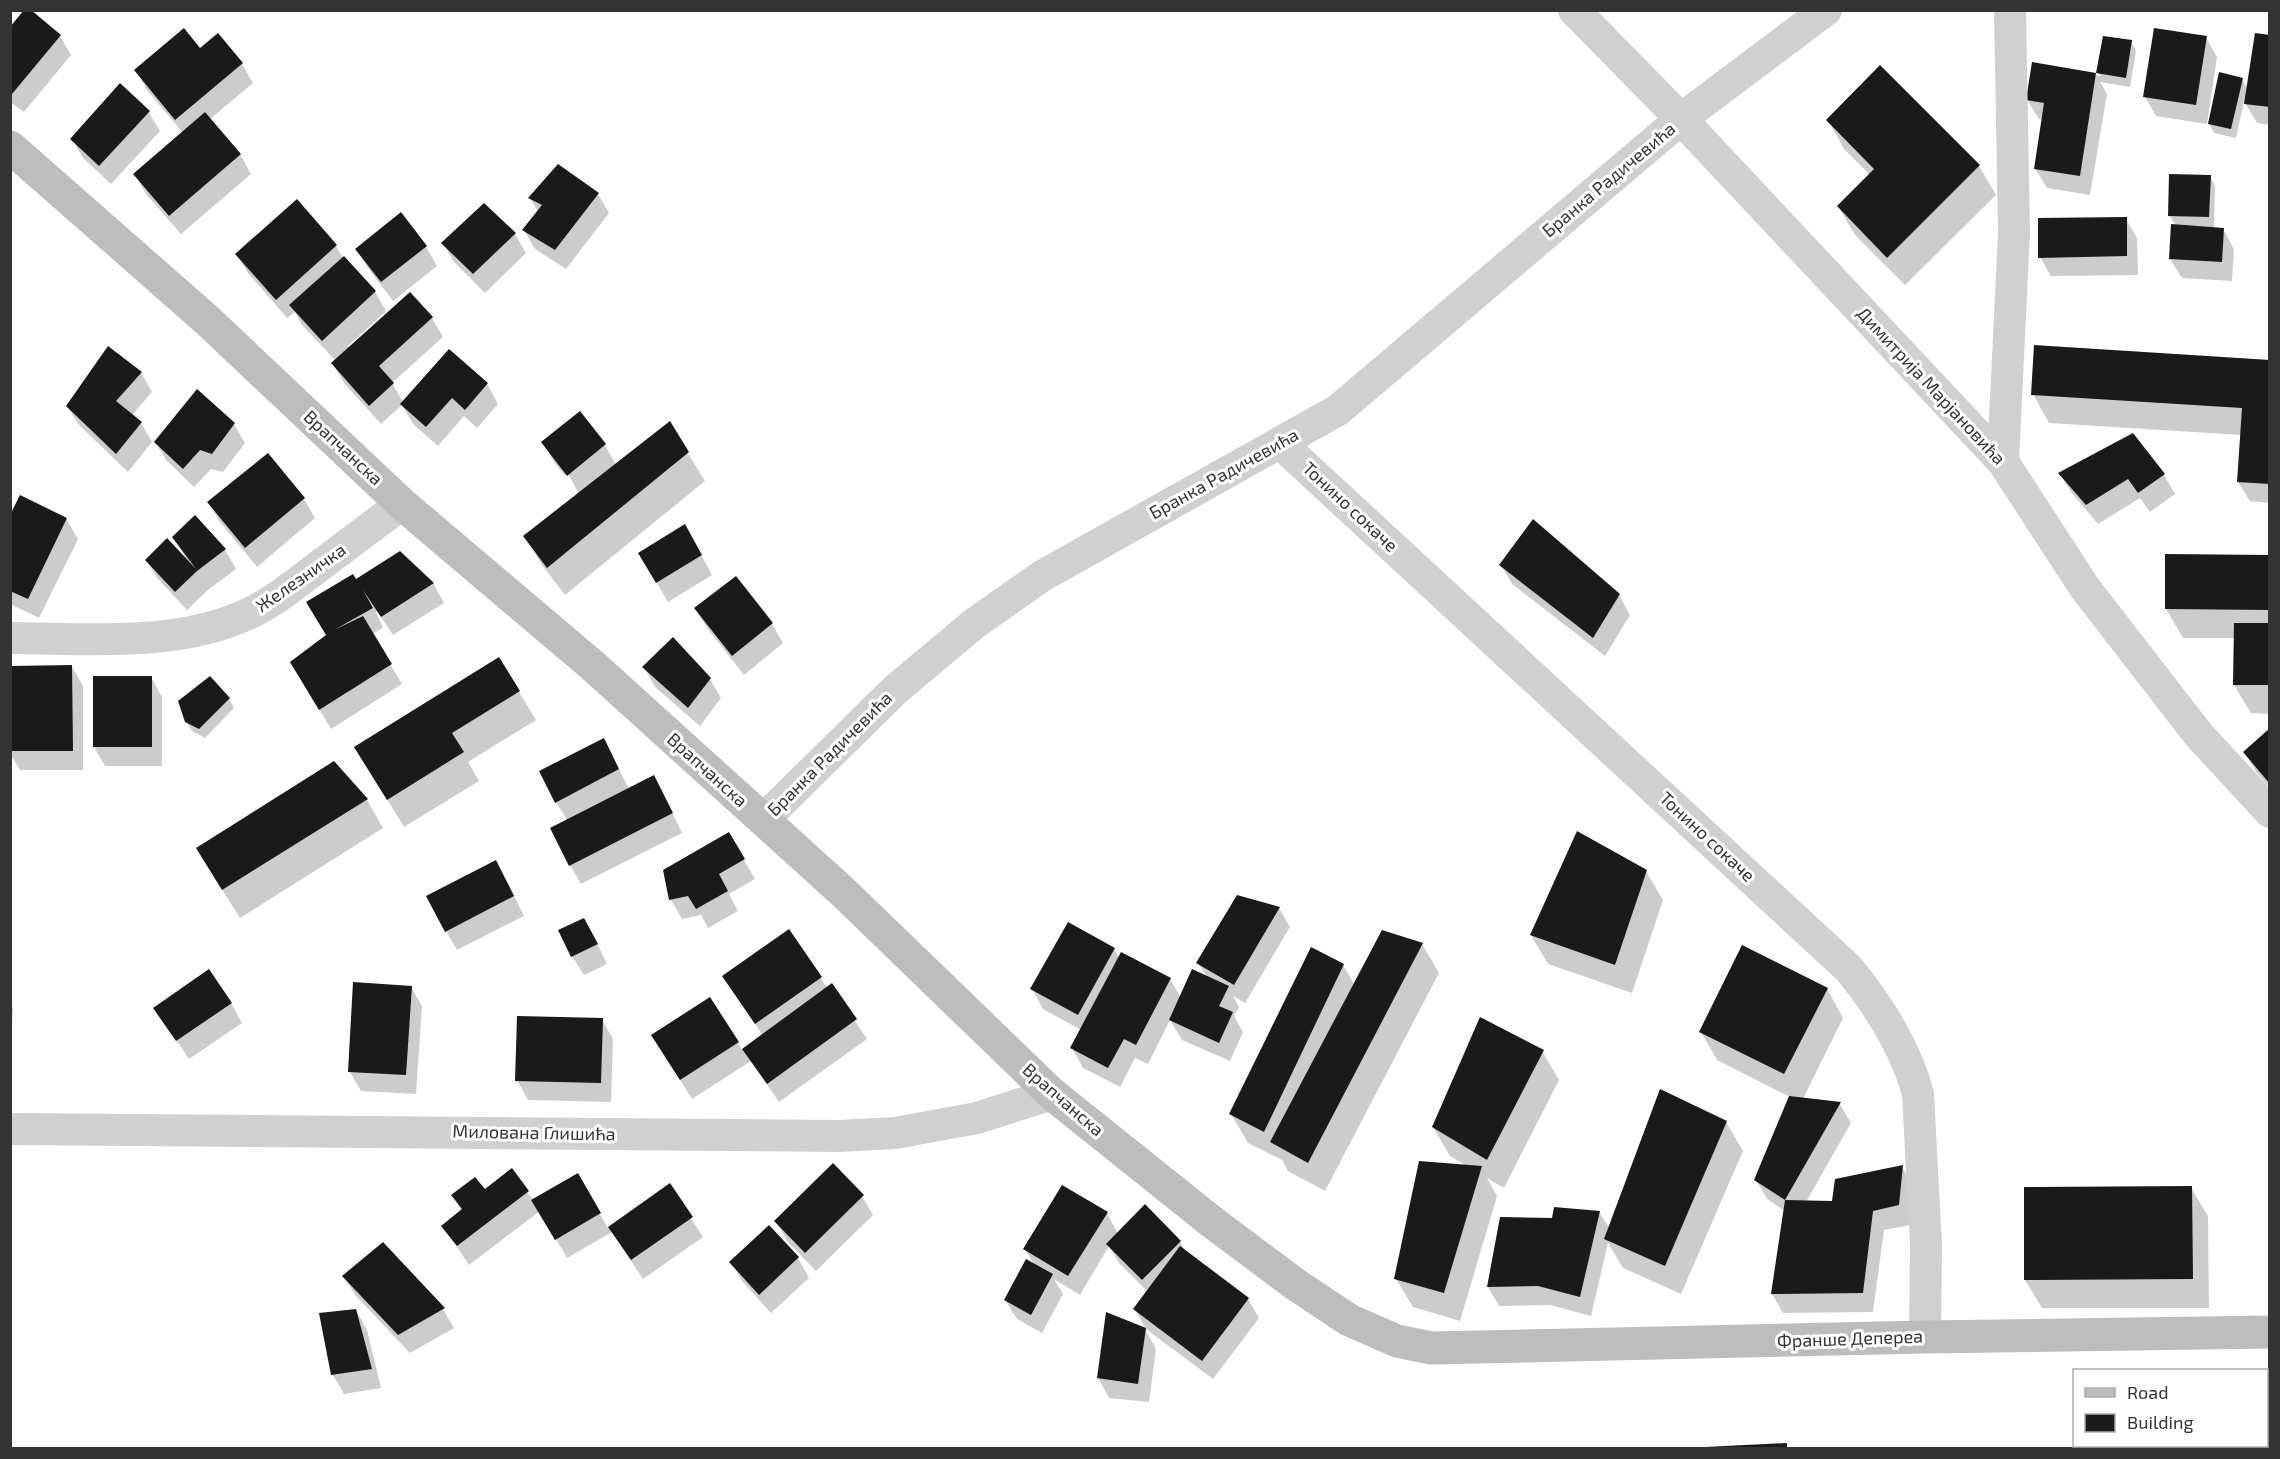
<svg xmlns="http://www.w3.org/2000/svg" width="2280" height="1459" viewBox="0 0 2280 1459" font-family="'Exo 2',sans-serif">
	<rect width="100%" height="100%" fill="#fff"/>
	<g fill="#0003">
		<path d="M 10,30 L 60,36 L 71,55 L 24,112 L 10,102 Z"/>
		<path d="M 218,35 L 242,64 L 253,83 L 210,119 L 240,154 L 251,174 L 181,234 L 146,194 L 135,174 L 183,133 L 147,90 L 136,70 L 200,50 Z"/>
		<path d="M 2270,37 L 2270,125 L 2257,123 L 2244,101 L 2236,138 L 2214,133 L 2208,121 L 2242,79 L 2248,90 Z"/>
		<path d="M 2206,38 L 2217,57 L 2207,124 L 2156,116 L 2145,97 Z"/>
		<path d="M 2131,41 L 2136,51 L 2130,87 L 2100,82 L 2107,94 L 2090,195 L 2047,188 L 2035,168 L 2043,120 L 2039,119 L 2027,100 L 2033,64 L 2101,76 L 2098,73 Z"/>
		<path d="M 148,111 L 160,131 L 111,184 L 83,158 L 72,139 Z"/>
		<path d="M 1828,120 L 1979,166 L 1996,195 L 1905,285 L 1855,235 L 1838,206 L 1870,175 L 1844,149 Z"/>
		<path d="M 2210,176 L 2215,186 L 2214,228 L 2223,229 L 2234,249 L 2232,281 L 2182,278 L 2170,259 L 2176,226 L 2169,215 Z"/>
		<path d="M 598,194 L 609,213 L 566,269 L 535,249 L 524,230 L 538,212 L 530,198 Z"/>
		<path d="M 297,201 L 336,246 L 343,258 L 375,292 L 386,311 L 348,346 L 350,348 L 432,318 L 443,337 L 392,383 L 403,402 L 487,384 L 498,404 L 477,428 L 464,416 L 438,446 L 413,424 L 402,405 L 381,424 L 344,383 L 333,364 L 336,361 L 302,325 L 295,312 L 287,318 L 248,273 L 237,254 Z"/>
		<path d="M 2126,219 L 2137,238 L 2138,275 L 2051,276 L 2040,257 Z"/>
		<path d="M 515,234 L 526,253 L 485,293 L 454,262 L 443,243 Z"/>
		<path d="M 426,247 L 437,266 L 393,301 L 368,268 L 357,249 Z"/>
		<path d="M 2270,362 L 2270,503 L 2250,501 L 2238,482 L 2241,435 L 2049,423 L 2033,394 Z"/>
		<path d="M 141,373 L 152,392 L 132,415 L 141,423 L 152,442 L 128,472 L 79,425 L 67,406 Z"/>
		<path d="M 579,413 L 605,445 L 616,465 L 669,423 L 705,481 L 565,595 L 542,565 L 525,536 L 579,494 L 565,468 L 562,470 L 568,480 L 554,462 L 543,443 Z"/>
		<path d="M 234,424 L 245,443 L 223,472 L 211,469 L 194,487 L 167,461 L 155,442 Z"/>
		<path d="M 268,455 L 304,499 L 315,518 L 257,567 L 220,522 L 209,503 Z"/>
		<path d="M 2060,473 L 2164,475 L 2175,494 L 2150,512 L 2140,498 L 2098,524 L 2071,492 Z"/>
		<path d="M 21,497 L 66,519 L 78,539 L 39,618 L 10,604 L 10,518 Z"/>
		<path d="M 195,517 L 225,550 L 236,569 L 208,590 L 187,610 L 158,579 L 146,560 L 185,557 L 174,537 Z"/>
		<path d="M 696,545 L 712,575 L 668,602 L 640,554 Z"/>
		<path d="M 2270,557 L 2270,714 L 2251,713 L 2234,685 L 2235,638 L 2183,638 L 2166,609 Z"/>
		<path d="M 1501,565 L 1619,595 L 1630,615 L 1605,656 L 1512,584 Z"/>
		<path d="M 356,581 L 433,583 L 444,603 L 393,635 L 377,611 L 376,612 L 383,628 L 372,634 L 402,684 L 331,729 L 303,682 Z"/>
		<path d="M 696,609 L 772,624 L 783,643 L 744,675 L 707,628 Z"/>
		<path d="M 499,659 L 536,720 L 468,762 L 479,781 L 404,827 L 373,776 Z"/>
		<path d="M 10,667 L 72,667 L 83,686 L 83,770 L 20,770 L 10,754 Z"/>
		<path d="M 644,667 L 710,679 L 721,698 L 700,726 L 655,687 Z"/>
		<path d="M 151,677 L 162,697 L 162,766 L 105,766 L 94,747 Z"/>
		<path d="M 229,699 L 234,708 L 205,738 L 192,731 L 186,721 Z"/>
		<path d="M 2270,730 L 2270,788 L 2256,772 L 2245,752 Z"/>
		<path d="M 614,759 L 629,789 L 664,796 L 682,833 L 581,884 L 570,865 L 567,820 L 556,802 Z"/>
		<path d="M 367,800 L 383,828 L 240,918 L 214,877 Z"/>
		<path d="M 729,834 L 755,879 L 729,894 L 738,911 L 708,928 L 701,915 L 682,919 L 671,900 L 665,871 Z"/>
		<path d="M 1646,871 L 1663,900 L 1632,993 L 1548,964 L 1531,935 Z"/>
		<path d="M 507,881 L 524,916 L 457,950 L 446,931 Z"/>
		<path d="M 1279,908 L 1290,927 L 1245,1003 L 1233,996 L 1239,1007 L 1234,1016 L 1243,1032 L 1230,1061 L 1182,1040 L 1170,1020 L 1148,1064 L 1135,1058 L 1120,1087 L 1083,1068 L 1072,1048 L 1081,1030 L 1043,1009 L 1032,989 L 1114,949 L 1119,958 L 1170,979 L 1181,998 L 1207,977 L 1198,963 Z"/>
		<path d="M 788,931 L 828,989 L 832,986 L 867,1039 L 779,1102 L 751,1061 L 692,1099 L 664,1055 L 738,1043 L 742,1050 L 763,1036 L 724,976 Z"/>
		<path d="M 1382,931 L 1422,944 L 1439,973 L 1325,1191 L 1288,1171 L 1282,1160 L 1248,1143 L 1231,1114 L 1343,965 L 1354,984 Z"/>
		<path d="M 595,939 L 607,964 L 584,975 L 572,956 Z"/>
		<path d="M 411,987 L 422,1006 L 416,1094 L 361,1091 L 350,1072 Z"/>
		<path d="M 1827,989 L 1843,1018 L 1803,1099 L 1840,1104 L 1851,1123 L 1806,1202 L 1833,1203 L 1902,1167 L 1913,1186 L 1910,1225 L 1884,1230 L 1873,1312 L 1783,1313 L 1772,1294 L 1785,1211 L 1767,1199 L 1756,1180 L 1790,1097 L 1717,1060 L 1701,1032 Z"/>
		<path d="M 231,1003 L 242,1023 L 189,1059 L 155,1008 Z"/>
		<path d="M 10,1004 L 13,1008 L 10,1063 Z"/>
		<path d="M 602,1020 L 613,1039 L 611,1102 L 528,1100 L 517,1080 Z"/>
		<path d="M 1542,1051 L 1559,1080 L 1504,1188 L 1487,1178 L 1497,1196 L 1460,1321 L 1413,1307 L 1396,1279 L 1467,1166 L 1450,1156 L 1433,1127 Z"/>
		<path d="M 1726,1122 L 1743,1151 L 1681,1294 L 1623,1268 L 1608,1243 L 1591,1316 L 1550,1305 L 1499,1306 L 1488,1287 L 1501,1218 L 1553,1219 L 1599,1212 L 1610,1229 Z"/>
		<path d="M 511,1170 L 533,1200 L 577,1175 L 608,1228 L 670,1186 L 703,1237 L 643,1279 L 612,1232 L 567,1258 L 540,1211 L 469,1265 L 443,1226 L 462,1211 L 453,1195 L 484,1191 Z"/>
		<path d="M 2191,1188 L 2208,1216 L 2209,1308 L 2042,1308 L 2025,1280 Z"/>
		<path d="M 862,1196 L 873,1215 L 816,1271 L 787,1241 L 776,1221 Z"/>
		<path d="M 1145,1207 L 1180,1242 L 1187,1253 L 1248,1299 L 1259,1318 L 1213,1379 L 1146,1329 L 1135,1310 L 1148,1292 L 1119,1263 L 1109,1246 L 1080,1295 L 1054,1279 L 1063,1294 L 1042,1333 L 1017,1319 L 1005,1300 L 1035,1266 L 1025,1249 L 1107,1213 L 1118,1234 Z"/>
		<path d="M 769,1227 L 798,1258 L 809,1278 L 771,1313 L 742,1281 L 731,1262 Z"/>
		<path d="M 383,1244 L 443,1309 L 454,1328 L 410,1353 L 356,1296 L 344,1277 Z"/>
		<path d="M 356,1310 L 367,1330 L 381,1388 L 344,1394 L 333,1375 L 321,1314 Z"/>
		<path d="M 1145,1329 L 1156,1349 L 1149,1402 L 1109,1398 L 1098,1378 Z"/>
		<path d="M 1786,1444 L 1788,1448 L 1697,1448 Z"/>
	</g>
	<g fill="#1a1a1a">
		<path d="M 24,10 L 31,10 L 61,35 L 12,94 L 10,93 L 10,27 Z"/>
		<path d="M 184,28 L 200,48 L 218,33 L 243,63 L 175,120 L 134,70 Z"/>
		<path d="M 2154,28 L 2207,36 L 2196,105 L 2143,97 Z"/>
		<path d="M 2255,33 L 2270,35 L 2270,107 L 2244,104 Z"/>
		<path d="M 2103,36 L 2132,40 L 2126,78 L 2096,73 L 2080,176 L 2034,169 L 2044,103 L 2026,100 L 2032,62 L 2096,73 Z"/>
		<path d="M 1880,65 L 1980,165 L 1887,258 L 1837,206 L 1874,169 L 1826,120 Z"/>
		<path d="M 2219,72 L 2243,78 L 2231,129 L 2208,124 Z"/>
		<path d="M 120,83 L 150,111 L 99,166 L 70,139 Z"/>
		<path d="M 205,112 L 241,154 L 169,216 L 133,174 Z"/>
		<path d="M 558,164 L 599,193 L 555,250 L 522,230 L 542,205 L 528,198 Z"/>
		<path d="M 2169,174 L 2211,175 L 2209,217 L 2168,216 Z"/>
		<path d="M 297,199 L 337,245 L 276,300 L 235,254 Z"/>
		<path d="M 484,203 L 516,233 L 473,274 L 441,243 Z"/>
		<path d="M 401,212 L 427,246 L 381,282 L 355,249 Z"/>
		<path d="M 2127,217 L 2127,256 L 2038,258 L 2038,218 Z"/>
		<path d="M 2171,224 L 2224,228 L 2222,262 L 2169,259 Z"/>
		<path d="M 344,256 L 376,291 L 322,341 L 289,305 Z"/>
		<path d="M 410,292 L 433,317 L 379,366 L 394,383 L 369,406 L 331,363 Z"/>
		<path d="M 2034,345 L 2270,360 L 2270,484 L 2237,482 L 2242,408 L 2031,395 Z"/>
		<path d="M 108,346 L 142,372 L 116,401 L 142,422 L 116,454 L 66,406 Z"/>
		<path d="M 449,349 L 488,383 L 465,410 L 452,398 L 426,427 L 400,404 Z"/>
		<path d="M 197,389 L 235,423 L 212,454 L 200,450 L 183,469 L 154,442 Z"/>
		<path d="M 580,411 L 606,444 L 567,476 L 541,442 Z"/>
		<path d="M 670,421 L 689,452 L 547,568 L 523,536 Z"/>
		<path d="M 2133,433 L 2165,474 L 2138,493 L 2128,479 L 2086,505 L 2058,473 Z"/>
		<path d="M 268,453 L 305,498 L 245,548 L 207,502 Z"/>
		<path d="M 20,495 L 67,518 L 28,599 L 10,591 L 10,515 Z"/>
		<path d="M 195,515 L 226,549 L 197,571 L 175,592 L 145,560 L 167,538 L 196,569 L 172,537 Z"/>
		<path d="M 1533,519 L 1620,594 L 1593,638 L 1499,565 Z"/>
		<path d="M 685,524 L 702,555 L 656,583 L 638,553 Z"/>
		<path d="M 400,551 L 434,583 L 381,617 L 363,590 L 373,608 L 334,630 L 363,616 L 392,664 L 319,710 L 290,662 L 326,635 L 306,602 L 353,574 L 356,579 Z"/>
		<path d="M 2165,554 L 2270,555 L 2270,610 L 2165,609 Z"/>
		<path d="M 736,576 L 773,623 L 732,656 L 694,608 Z"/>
		<path d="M 2234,623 L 2270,623 L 2270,685 L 2233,685 Z"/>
		<path d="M 673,637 L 711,678 L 688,708 L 642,667 Z"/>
		<path d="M 499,657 L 520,691 L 452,733 L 464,752 L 387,800 L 354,747 Z"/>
		<path d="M 72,665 L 73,751 L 10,751 L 10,666 Z"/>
		<rect x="93" y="676" width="59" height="71"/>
		<path d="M 210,676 L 230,698 L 199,729 L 185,722 L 178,701 Z"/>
		<path d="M 2270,728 L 2270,784 L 2243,752 Z"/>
		<path d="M 604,738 L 619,769 L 555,803 L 539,771 Z"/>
		<path d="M 334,761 L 368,799 L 222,890 L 196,848 Z"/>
		<path d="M 654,775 L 673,813 L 569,866 L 550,828 Z"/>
		<path d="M 1577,831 L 1647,870 L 1615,965 L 1530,935 Z"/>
		<path d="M 729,832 L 745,859 L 719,874 L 728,891 L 696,909 L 688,896 L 669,900 L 663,870 Z"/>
		<path d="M 496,860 L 514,896 L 445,932 L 426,896 Z"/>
		<path d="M 1237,895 L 1280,907 L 1234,985 L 1196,963 Z"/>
		<path d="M 584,918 L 598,944 L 571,957 L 558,930 Z"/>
		<path d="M 1068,922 L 1115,948 L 1078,1015 L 1030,989 Z"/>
		<path d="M 789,929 L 822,977 L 755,1024 L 722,976 Z"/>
		<path d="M 1382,930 L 1423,943 L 1308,1163 L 1270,1142 Z"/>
		<path d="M 1742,945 L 1828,988 L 1784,1074 L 1699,1032 Z"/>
		<path d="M 1311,947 L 1344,964 L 1264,1132 L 1229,1114 Z"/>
		<path d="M 1121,952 L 1171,978 L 1136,1045 L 1124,1039 L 1108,1068 L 1070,1048 Z"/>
		<path d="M 209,969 L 232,1003 L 176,1041 L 153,1008 Z"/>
		<path d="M 1192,969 L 1229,986 L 1219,1006 L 1233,1012 L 1219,1043 L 1169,1020 Z"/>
		<path d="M 353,982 L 412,986 L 406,1075 L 348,1072 Z"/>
		<path d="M 832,983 L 857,1019 L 767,1084 L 742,1049 Z"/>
		<path d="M 710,997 L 739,1042 L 680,1080 L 651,1035 Z"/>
		<path d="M 517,1016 L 603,1018 L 601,1083 L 515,1081 Z"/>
		<path d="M 1480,1017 L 1544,1050 L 1487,1160 L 1432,1127 Z"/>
		<path d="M 1660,1089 L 1727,1121 L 1665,1266 L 1604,1239 Z"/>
		<path d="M 1789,1096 L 1841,1102 L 1785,1200 L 1832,1201 L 1835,1179 L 1903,1165 L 1899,1205 L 1873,1211 L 1863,1293 L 1771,1294 L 1785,1200 L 1754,1180 Z"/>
		<path d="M 1419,1161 L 1482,1166 L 1444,1293 L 1394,1279 Z"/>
		<path d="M 833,1163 L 864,1195 L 805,1253 L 774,1221 Z"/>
		<path d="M 512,1168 L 529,1191 L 457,1246 L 441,1226 L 462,1209 L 451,1195 L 475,1177 L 485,1189 Z"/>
		<path d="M 578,1173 L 601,1213 L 555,1240 L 531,1200 Z"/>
		<path d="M 670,1183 L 693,1217 L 631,1260 L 608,1227 Z"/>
		<path d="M 1062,1185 L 1108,1212 L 1068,1276 L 1023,1249 Z"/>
		<path d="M 2192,1186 L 2193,1279 L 2024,1280 L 2024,1187 Z"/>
		<path d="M 1145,1204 L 1181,1241 L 1142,1280 L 1106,1244 Z"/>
		<path d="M 1554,1207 L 1600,1211 L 1580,1297 L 1538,1286 L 1487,1287 L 1500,1217 L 1552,1218 Z"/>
		<path d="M 769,1225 L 799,1257 L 759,1295 L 729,1262 Z"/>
		<path d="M 383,1242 L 445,1308 L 398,1335 L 342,1276 Z"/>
		<path d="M 1180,1246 L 1249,1298 L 1202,1361 L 1133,1309 Z"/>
		<path d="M 1026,1259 L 1053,1274 L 1031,1315 L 1004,1300 Z"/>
		<path d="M 356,1309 L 372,1369 L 331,1375 L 319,1313 Z"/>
		<path d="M 1106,1312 L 1146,1328 L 1138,1384 L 1097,1378 Z"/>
		<path d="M 1787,1443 L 1787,1448 L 1705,1448 L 1705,1447 Z"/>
	</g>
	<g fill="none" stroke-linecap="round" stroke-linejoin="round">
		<g stroke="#d0d0d0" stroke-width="32">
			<path d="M 1574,10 L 1681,119 L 2003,462 L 2085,588 L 2198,734 L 2270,812"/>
			<path d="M 1280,443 L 1849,969 C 1879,1006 1906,1048 1918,1094 L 1926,1245 L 1925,1337"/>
			<path d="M 2003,462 L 2014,232 L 2010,10"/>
			<path d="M 10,638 C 88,638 178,648 250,613 C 273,602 293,586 314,570 C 343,548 372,526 402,504"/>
			<path d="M 763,820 L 895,690 L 975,623 L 1042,576 L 1338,410 L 1681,119 L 1826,10"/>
			<path d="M 10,1129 L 839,1136 L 895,1133 L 977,1118 L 1052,1094"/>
		</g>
		<path stroke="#bdbdbd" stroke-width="33" d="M 10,147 L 207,320 L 402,504 L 592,665 L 843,892 L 1052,1094 L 1212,1222 L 1295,1284 L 1349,1320 L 1397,1341 L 1431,1348 L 1925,1337 L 2270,1332"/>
	</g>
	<g text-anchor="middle" stroke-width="6" stroke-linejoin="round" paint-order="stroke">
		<g font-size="18" fill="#333" stroke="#fff">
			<text transform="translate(1609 180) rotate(-40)" y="6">Бранка Радичевића</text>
			<text transform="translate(1931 386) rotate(47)" y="6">Димитрија Марјановића</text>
			<text transform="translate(343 448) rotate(43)" y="6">Врапчанска</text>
			<text transform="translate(1224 474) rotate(-29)" y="6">Бранка Радичевића</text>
			<text transform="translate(1350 507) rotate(43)" y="6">Тонино сокаче</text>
			<text transform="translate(301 578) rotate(-35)" y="6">Железничка</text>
			<text transform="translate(830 754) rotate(-45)" y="6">Бранка Радичевића</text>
			<text transform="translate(707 770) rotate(42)" y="6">Врапчанска</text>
			<text transform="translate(1707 837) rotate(43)" y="6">Тонино сокаче</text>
			<text transform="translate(1063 1100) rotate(41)" y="6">Врапчанска</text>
			<text transform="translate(534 1133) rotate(1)" y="6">Милована Глишића</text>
			<text transform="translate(1850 1339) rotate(-2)" y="6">Франше Депереа</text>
		</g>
	</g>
	<rect width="2280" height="1459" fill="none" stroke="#333333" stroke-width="24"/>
	<rect x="2073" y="1369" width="195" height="78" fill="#ffffff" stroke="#adadad" stroke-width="1.5"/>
	<rect x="2085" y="1388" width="30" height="9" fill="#bdbdbd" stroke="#adadad" stroke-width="1.5"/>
	<text x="2127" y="1399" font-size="18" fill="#333333">Road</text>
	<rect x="2085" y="1414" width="30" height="18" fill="#1a1a1a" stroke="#adadad" stroke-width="1.5"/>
	<text x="2127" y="1429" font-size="18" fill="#333333">Building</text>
</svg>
